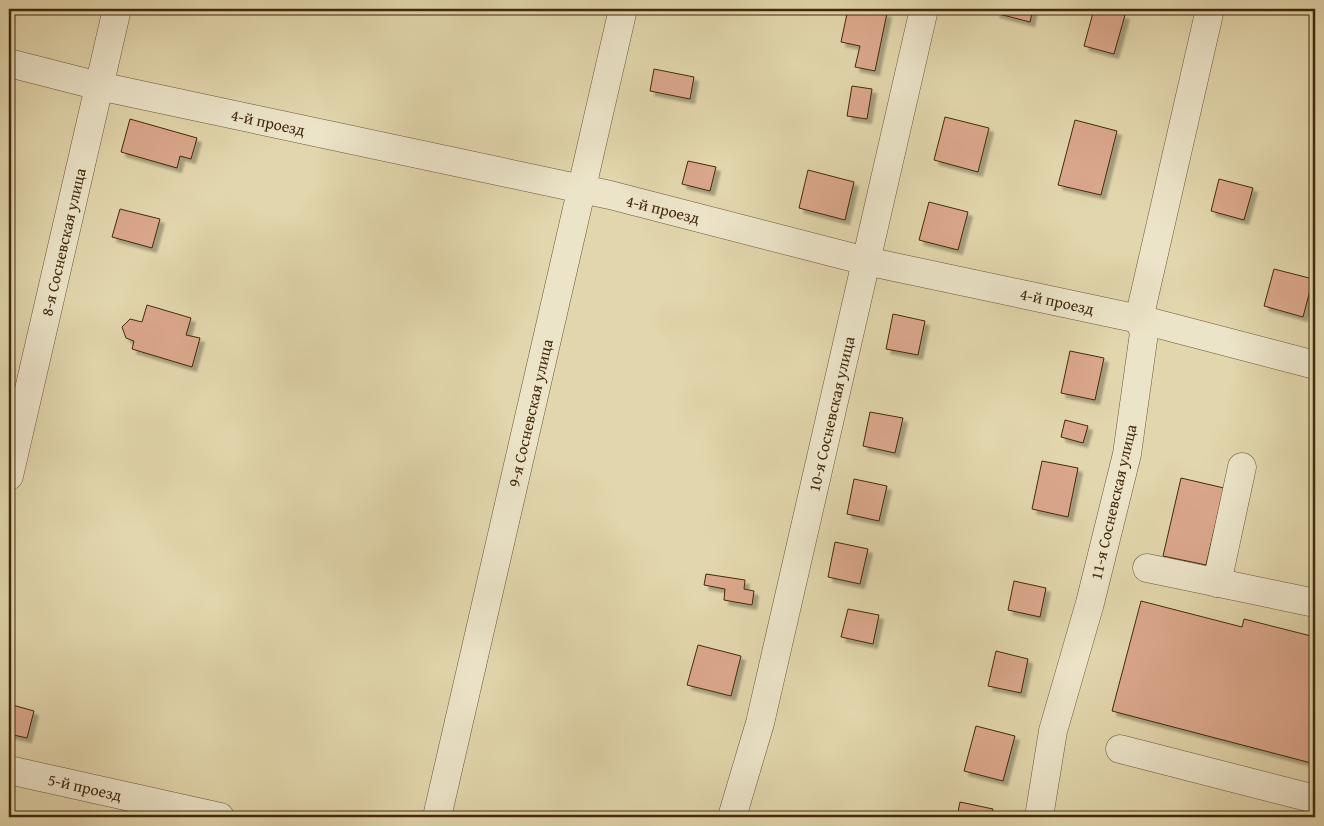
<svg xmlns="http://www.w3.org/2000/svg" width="1324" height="826" viewBox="0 0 1324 826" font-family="'Gentium Book Plus',serif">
	<defs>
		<filter id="shadow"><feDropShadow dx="4.5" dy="4.5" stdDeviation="1" flood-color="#0004"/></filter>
	</defs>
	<rect width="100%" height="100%" fill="#e2d6ac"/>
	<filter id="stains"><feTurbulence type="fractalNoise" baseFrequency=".004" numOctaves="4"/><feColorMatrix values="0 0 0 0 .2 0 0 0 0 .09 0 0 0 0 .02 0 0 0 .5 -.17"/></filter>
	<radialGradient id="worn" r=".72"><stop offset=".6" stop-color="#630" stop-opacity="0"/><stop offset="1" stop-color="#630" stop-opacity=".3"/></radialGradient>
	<g fill="#dba78c" stroke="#41290b" filter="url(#shadow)">
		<path d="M 848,9 L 866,9 L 887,13 L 875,71 L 855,67 L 860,46 L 841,42 Z"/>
		<path d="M 996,9 L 1033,9 L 1030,22 L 995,13 Z"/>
		<path d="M 1094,9 L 1125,15 L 1114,54 L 1084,46 Z"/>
		<path d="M 654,69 L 694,77 L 690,99 L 650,91 Z"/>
		<path d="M 852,86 L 872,89 L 867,119 L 847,116 Z"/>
		<path d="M 945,117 L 989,128 L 978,172 L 934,160 Z"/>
		<path d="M 130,119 L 197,138 L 191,159 L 180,156 L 177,168 L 121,152 Z"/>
		<path d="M 1075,120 L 1117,131 L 1101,195 L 1058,185 Z"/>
		<path d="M 688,161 L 716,167 L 710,191 L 682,184 Z"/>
		<path d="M 808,170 L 854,182 L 845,220 L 799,208 Z"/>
		<path d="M 1219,179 L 1253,188 L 1244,220 L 1211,211 Z"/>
		<path d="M 929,202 L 968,212 L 958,250 L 919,240 Z"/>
		<path d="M 120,209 L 160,219 L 152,248 L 112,237 Z"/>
		<path d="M 1274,269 L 1313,279 L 1303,317 L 1264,306 Z"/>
		<path d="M 147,305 L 191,318 L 186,335 L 200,338 L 192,367 L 132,349 L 134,341 L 126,338 L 122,327 L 130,319 L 142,322 Z"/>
		<path d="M 893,314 L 925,321 L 918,355 L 886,349 Z"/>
		<path d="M 1070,351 L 1104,358 L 1095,400 L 1061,393 Z"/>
		<path d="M 870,412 L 903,418 L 895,453 L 863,446 Z"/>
		<path d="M 1065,420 L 1088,426 L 1083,443 L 1061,437 Z"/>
		<path d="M 1042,461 L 1078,468 L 1068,517 L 1032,509 Z"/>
		<path d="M 1181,478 L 1224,488 L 1206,565 L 1163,556 Z"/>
		<path d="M 854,479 L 887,486 L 879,521 L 847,514 Z"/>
		<path d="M 835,542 L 868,549 L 860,584 L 828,577 Z"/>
		<path d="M 706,574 L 745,580 L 744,589 L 754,591 L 752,605 L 724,600 L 725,589 L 704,585 Z"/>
		<path d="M 1014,581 L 1046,588 L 1040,617 L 1008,610 Z"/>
		<path d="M 1141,601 L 1242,627 L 1244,619 L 1315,637 L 1315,764 L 1112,711 Z"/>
		<path d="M 848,609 L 879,615 L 873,644 L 841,637 Z"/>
		<path d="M 698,645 L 741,656 L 731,696 L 687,685 Z"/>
		<path d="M 996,651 L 1028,659 L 1021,693 L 988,686 Z"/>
		<path d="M 9,704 L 34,711 L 27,738 L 9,734 Z"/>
		<path d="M 976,726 L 1015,736 L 1003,781 L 964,771 Z"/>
		<path d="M 960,802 L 993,809 L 991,817 L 957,817 Z"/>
	</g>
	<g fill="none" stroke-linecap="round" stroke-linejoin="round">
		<defs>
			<g id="minor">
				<path d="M 9,63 L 99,86 L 610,195 L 866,261 L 1139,319 L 1315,365"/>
				<path d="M 9,476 L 117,9"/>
				<path d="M 1147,568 L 1315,603"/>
				<path d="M 1217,583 L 1242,467"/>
				<path d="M 1120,749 L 1315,799"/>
				<path d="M 9,770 L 220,817"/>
				<path d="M 437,817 L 623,9"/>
				<path d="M 732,817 L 760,723 L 924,9"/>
				<path d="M 1039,817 L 1053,731 L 1090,603 L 1127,454 L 1144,333 L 1139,319 L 1210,9"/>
			</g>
		</defs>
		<use href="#minor" stroke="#695433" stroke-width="29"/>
		<use href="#minor" stroke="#ece4c9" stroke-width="28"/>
	</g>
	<g text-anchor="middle" stroke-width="4" stroke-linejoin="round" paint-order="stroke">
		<g font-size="16" fill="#41290b" stroke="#ece4c9">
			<text transform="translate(268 122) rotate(12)" y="6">4-й проезд</text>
			<text transform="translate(663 209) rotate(14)" y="6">4-й проезд</text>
			<text transform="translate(63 242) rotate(-77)" y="6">8-я Сосневская улица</text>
			<text transform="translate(1057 301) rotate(12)" y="6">4-й проезд</text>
			<text transform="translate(530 413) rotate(-77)" y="6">9-я Сосневская улица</text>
			<text transform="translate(831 414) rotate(-77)" y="6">10-я Сосневская улица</text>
			<text transform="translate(1113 502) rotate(-77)" y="6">11-я Сосневская улица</text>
			<text transform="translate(85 787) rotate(13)" y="6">5-й проезд</text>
		</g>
	</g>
	<rect width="1324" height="826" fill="none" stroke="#e2d6ac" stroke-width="30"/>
	<rect x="10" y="10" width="1304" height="806" fill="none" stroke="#41290b" stroke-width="2.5"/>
	<rect x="15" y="15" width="1294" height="796" fill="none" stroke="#41290b"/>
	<rect width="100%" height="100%" filter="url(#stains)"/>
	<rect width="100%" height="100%" fill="url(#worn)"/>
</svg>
